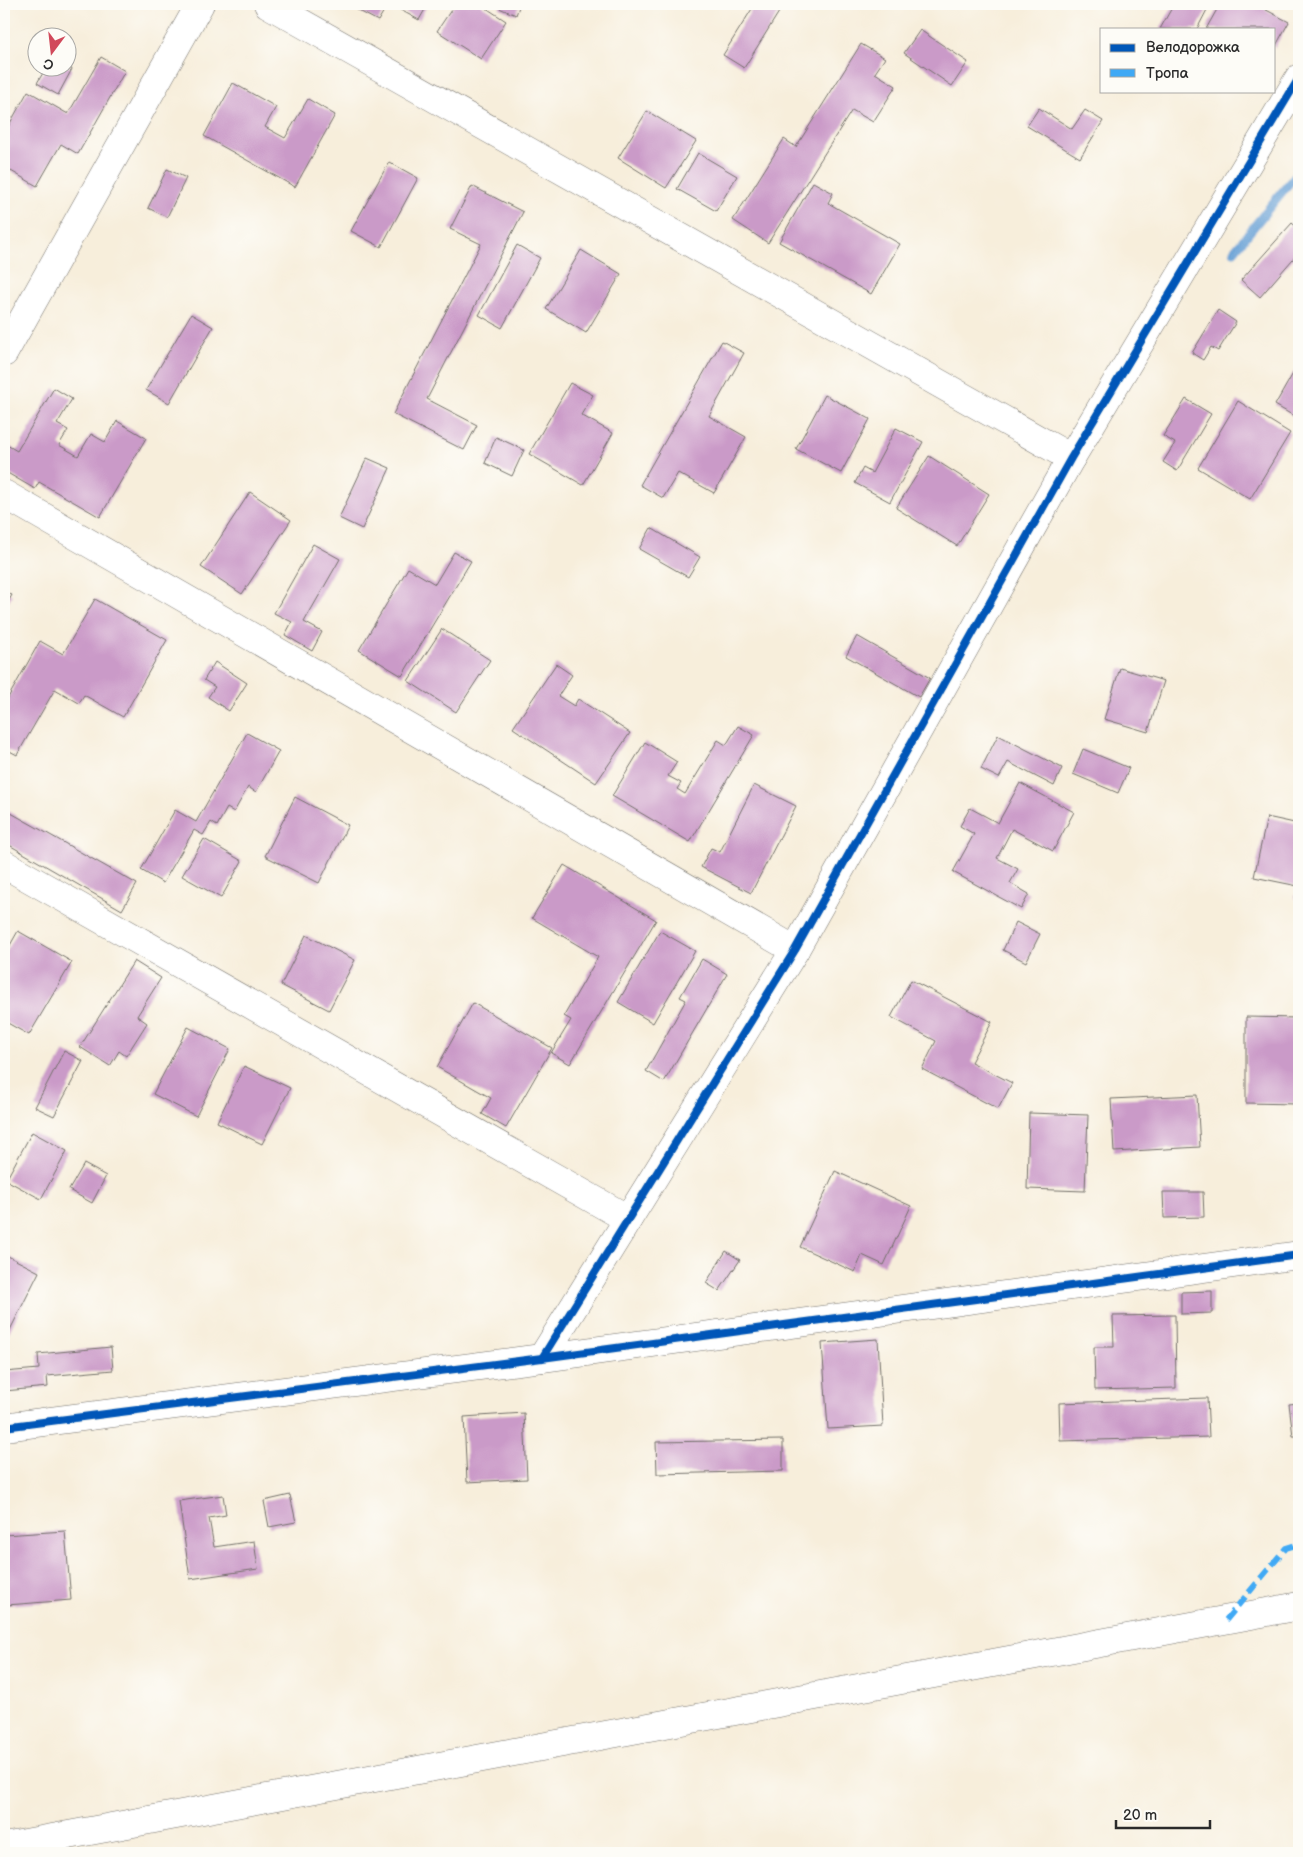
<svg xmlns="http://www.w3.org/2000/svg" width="1303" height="1857" viewBox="0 0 1303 1857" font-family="'Balsamiq Sans',sans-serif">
	<rect width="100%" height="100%" fill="#fdfcf7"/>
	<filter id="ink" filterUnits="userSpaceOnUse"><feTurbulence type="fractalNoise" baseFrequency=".02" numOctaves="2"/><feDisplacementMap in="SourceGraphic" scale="10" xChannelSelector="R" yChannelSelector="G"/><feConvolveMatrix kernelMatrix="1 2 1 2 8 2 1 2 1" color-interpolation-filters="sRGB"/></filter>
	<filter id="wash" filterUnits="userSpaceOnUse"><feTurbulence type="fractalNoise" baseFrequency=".0096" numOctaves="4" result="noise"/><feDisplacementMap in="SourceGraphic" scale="20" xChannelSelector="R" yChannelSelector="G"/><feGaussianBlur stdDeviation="1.12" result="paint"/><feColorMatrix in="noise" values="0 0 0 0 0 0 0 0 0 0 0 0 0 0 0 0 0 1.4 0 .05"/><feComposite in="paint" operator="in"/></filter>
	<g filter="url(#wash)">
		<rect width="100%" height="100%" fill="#f7eedb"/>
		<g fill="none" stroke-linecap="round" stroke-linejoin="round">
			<path stroke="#67a0d5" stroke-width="9" d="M 1234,251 L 1299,171"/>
		</g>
		<g id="blocks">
			<g fill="#ca9ac8">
				<path d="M 346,4 L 388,4 L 378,21 Z"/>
				<path d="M 397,4 L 428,4 L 419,20 L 395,7 Z"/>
				<path d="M 455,4 L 480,4 L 506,21 L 481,59 L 437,31 Z"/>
				<path d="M 501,4 L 520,4 L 516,15 L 499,8 Z"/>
				<path d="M 755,4 L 784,4 L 744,68 L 723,55 Z"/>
				<path d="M 1174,4 L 1210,4 L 1197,29 L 1160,29 Z"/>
				<path d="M 1220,4 L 1255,4 L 1289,22 L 1274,49 L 1274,29 L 1206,29 Z"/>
				<path d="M 920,30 L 968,62 L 952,86 L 904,53 Z"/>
				<path d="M 861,44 L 885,58 L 875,73 L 896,86 L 873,122 L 852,110 L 768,243 L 733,220 L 784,139 L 796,147 Z"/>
				<path d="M 101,57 L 125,71 L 78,154 L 61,144 L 37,186 L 4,167 L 4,134 L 28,91 L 68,114 Z"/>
				<path d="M 68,66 L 72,69 L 58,95 L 37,83 L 46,68 Z"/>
				<path d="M 233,83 L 276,107 L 265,127 L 285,138 L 308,99 L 335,115 L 295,187 L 204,136 Z"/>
				<path d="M 1039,108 L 1072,129 L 1085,110 L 1103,121 L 1080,158 L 1027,126 Z"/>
				<path d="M 647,111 L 696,141 L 666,188 L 618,158 Z"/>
				<path d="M 698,153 L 737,176 L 716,211 L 677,189 Z"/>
				<path d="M 389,162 L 418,178 L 381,247 L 351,231 Z"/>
				<path d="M 167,169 L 186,178 L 167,217 L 148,208 Z"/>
				<path d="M 813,182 L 833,193 L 828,203 L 900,244 L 871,294 L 779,242 Z"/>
				<path d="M 472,186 L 523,212 L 427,399 L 477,425 L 464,450 L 393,414 L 481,244 L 450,229 Z"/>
				<path d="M 1292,223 L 1299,229 L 1299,252 L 1260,297 L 1241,280 Z"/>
				<path d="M 517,245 L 540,258 L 502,328 L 479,315 Z"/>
				<path d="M 581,250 L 621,274 L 586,333 L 546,309 Z"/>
				<path d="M 1218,310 L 1236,322 L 1218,351 L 1211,347 L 1203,360 L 1192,353 Z"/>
				<path d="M 191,314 L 213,327 L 169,403 L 146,390 Z"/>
				<path d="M 722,341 L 744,353 L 709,416 L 746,437 L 714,493 L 678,473 L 663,498 L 640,485 Z"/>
				<path d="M 1299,363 L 1299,419 L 1275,405 Z"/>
				<path d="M 570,383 L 593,395 L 581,415 L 613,433 L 583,485 L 529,454 Z"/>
				<path d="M 54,388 L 72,399 L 57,424 L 68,430 L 59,445 L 78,456 L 91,434 L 105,442 L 117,421 L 146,438 L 100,517 L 39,482 L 35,489 L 4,471 L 4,450 L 7,445 L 17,451 Z"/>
				<path d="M 825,395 L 870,419 L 841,473 L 796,449 Z"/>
				<path d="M 1186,399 L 1211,414 L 1177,471 L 1163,462 L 1175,443 L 1163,436 Z"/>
				<path d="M 1238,401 L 1290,433 L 1250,499 L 1198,468 Z"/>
				<path d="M 896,428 L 923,442 L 890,502 L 855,483 L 863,468 L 872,473 Z"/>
				<path d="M 496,437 L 524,450 L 512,476 L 485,463 Z"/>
				<path d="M 929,456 L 989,494 L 957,546 L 896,508 Z"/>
				<path d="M 367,458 L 390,468 L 362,529 L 339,518 Z"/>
				<path d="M 250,492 L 291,520 L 242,594 L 201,567 Z"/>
				<path d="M 651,528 L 700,557 L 688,577 L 639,549 Z"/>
				<path d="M 313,544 L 340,559 L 304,622 L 322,632 L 312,651 L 285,635 L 292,622 L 274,613 Z"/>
				<path d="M 454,552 L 471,561 L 402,676 L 359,650 L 408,568 L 435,584 Z"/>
				<path d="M 4,591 L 12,595 L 4,609 Z"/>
				<path d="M 95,599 L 167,640 L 123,717 L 84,695 L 79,703 L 55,689 L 17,755 L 6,749 L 4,753 L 4,705 L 40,641 L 63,654 Z"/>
				<path d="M 442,629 L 490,660 L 456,712 L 408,681 Z"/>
				<path d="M 857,636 L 930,678 L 919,697 L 846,656 Z"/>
				<path d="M 215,662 L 247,683 L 229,711 L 208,697 L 215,687 L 204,680 Z"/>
				<path d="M 556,664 L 572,675 L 558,696 L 574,706 L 578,699 L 630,733 L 596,783 L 513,728 Z"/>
				<path d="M 1120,668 L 1164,681 L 1148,732 L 1104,719 Z"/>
				<path d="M 738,726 L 754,735 L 690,842 L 612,796 L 645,742 L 677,762 L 668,776 L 681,783 L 677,789 L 685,794 L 718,740 L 726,745 Z"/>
				<path d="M 247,733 L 279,751 L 256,792 L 248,787 L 234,812 L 227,808 L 217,826 L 211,822 L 203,835 L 194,830 L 163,883 L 141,870 L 175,810 L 196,822 Z"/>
				<path d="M 998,735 L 1062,768 L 1054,786 L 1008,762 L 999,778 L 981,769 Z"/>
				<path d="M 1083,749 L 1129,768 L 1118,793 L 1073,774 Z"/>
				<path d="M 1020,783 L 1074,812 L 1053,851 L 1012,829 L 997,858 L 1018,869 L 1010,883 L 1029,894 L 1021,909 L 953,872 L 974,834 L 960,826 L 970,808 L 998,823 Z"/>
				<path d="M 754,785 L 796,806 L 751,893 L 701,867 L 711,848 L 720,852 Z"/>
				<path d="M 295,797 L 348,825 L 319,883 L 265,856 Z"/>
				<path d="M 4,809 L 137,884 L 122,910 L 4,842 Z"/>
				<path d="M 1267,817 L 1299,824 L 1299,899 L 1295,898 L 1298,886 L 1254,877 Z"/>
				<path d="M 204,839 L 242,861 L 221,898 L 182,876 Z"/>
				<path d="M 564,865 L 656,920 L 570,1064 L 551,1053 L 571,1020 L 564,1016 L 598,957 L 532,918 Z"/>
				<path d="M 1016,922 L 1040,934 L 1026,962 L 1003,950 Z"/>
				<path d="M 18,931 L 72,962 L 29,1035 L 4,1021 L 4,956 Z"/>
				<path d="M 660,931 L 695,951 L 653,1023 L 618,1002 Z"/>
				<path d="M 306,935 L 355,960 L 329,1010 L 281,985 Z"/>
				<path d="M 702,959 L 727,974 L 664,1082 L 646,1071 L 686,1000 L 680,997 Z"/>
				<path d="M 134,961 L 161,978 L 137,1016 L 147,1023 L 126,1056 L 119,1051 L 110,1066 L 80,1047 Z"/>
				<path d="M 911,980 L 992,1022 L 971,1062 L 1012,1083 L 998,1109 L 922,1069 L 936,1041 L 891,1017 Z"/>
				<path d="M 473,1003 L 552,1048 L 506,1128 L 482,1114 L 491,1098 L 437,1067 Z"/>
				<path d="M 1246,1017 L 1298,1018 L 1297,1104 L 1246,1103 Z"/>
				<path d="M 188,1027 L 230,1049 L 196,1116 L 153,1094 Z"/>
				<path d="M 64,1051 L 83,1061 L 54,1116 L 35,1107 Z"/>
				<path d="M 244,1066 L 290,1088 L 262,1144 L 217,1122 Z"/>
				<path d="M 1197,1095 L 1200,1147 L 1114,1152 L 1111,1099 Z"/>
				<path d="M 1029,1113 L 1088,1115 L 1085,1191 L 1027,1189 Z"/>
				<path d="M 32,1132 L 67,1151 L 41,1199 L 6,1180 Z"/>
				<path d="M 84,1164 L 106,1176 L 92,1203 L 69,1190 Z"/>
				<path d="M 835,1171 L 911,1206 L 884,1265 L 862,1255 L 855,1272 L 800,1247 Z"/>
				<path d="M 1163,1192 L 1203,1192 L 1204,1217 L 1164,1218 Z"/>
				<path d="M 726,1251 L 740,1260 L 719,1291 L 706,1283 Z"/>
				<path d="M 4,1254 L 39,1272 L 4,1342 Z"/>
				<path d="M 1212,1291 L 1212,1313 L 1181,1314 L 1181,1292 Z"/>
				<path d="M 1175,1315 L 1176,1388 L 1095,1390 L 1094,1347 L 1114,1347 L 1113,1316 Z"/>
				<path d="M 878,1339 L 883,1426 L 828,1429 L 822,1343 Z"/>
				<path d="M 111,1347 L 113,1370 L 47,1376 L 48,1387 L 4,1391 L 4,1372 L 39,1369 L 38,1354 Z"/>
				<path d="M 1207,1398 L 1209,1437 L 1060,1441 L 1059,1403 Z"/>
				<path d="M 1299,1403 L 1299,1436 L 1293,1436 L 1289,1404 Z"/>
				<path d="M 524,1413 L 527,1479 L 467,1482 L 464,1417 Z"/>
				<path d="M 783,1440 L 783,1471 L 657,1474 L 656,1442 Z"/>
				<path d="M 1296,1462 L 1299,1462 L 1299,1483 L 1298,1483 Z"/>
				<path d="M 223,1495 L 226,1515 L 209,1518 L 214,1547 L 254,1541 L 258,1569 L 190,1579 L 179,1501 Z"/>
				<path d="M 290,1495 L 296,1522 L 269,1527 L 264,1501 Z"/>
				<path d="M 65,1531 L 71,1600 L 7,1605 L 4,1535 Z"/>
			</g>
		</g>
	</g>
	<g filter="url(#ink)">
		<use href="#blocks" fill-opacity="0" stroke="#726f69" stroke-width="1"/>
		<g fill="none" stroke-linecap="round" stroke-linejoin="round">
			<defs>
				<g id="street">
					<path d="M 268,4 L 1071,458"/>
					<path d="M 4,353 L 200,4"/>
					<path d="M 4,494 L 795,950"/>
					<path d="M 4,864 L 628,1219"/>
					<path d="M 542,1358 L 795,950 L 1071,458 L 1299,78"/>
					<path d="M 4,1427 L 542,1358 L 1299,1255"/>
				</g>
				<path id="highway" d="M 4,1847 L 1299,1606"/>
			</defs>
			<use href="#street" stroke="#726f69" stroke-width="29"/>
			<use href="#highway" stroke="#726f69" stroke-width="29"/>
			<use href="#street" stroke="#fff" stroke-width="28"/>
			<use href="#highway" stroke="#fff" stroke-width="28"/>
			<path stroke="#3fa9f5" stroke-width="6" stroke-dasharray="12 6" stroke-linecap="butt" d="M 1226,1620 L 1286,1548 L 1299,1544"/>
			<defs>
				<g id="cycleway">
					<path d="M 542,1358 L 795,950 L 1071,458 L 1299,78"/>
					<path d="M 4,1427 L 542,1358 L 1299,1255"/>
				</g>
			</defs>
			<use href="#cycleway" stroke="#fdfcf7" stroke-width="11"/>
			<use href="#cycleway" stroke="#0057b8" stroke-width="8"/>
		</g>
	</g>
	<rect width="1303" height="1857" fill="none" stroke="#fdfcf7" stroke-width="20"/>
	<rect x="1100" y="28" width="175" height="65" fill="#fdfcf7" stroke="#a9a8a5"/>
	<rect x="1110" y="44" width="25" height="8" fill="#0057b8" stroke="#a9a8a5"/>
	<text x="1146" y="52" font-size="15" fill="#2b2b2b">Велодорожка</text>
	<rect x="1110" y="69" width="25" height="8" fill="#3fa9f5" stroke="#a9a8a5"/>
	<text x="1146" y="78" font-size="15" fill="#2b2b2b">Тропа</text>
	<g transform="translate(52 52) rotate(195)"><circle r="24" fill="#fdfcf7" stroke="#a9a8a5"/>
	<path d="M0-4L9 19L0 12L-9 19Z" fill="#d1495b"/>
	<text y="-8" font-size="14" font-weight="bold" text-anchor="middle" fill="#2b2b2b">С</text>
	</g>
	<path d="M1116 1820v8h94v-8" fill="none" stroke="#2b2b2b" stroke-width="2.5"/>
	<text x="1123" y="1820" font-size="15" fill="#2b2b2b" stroke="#fdfcf7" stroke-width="4" paint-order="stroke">20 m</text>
</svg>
